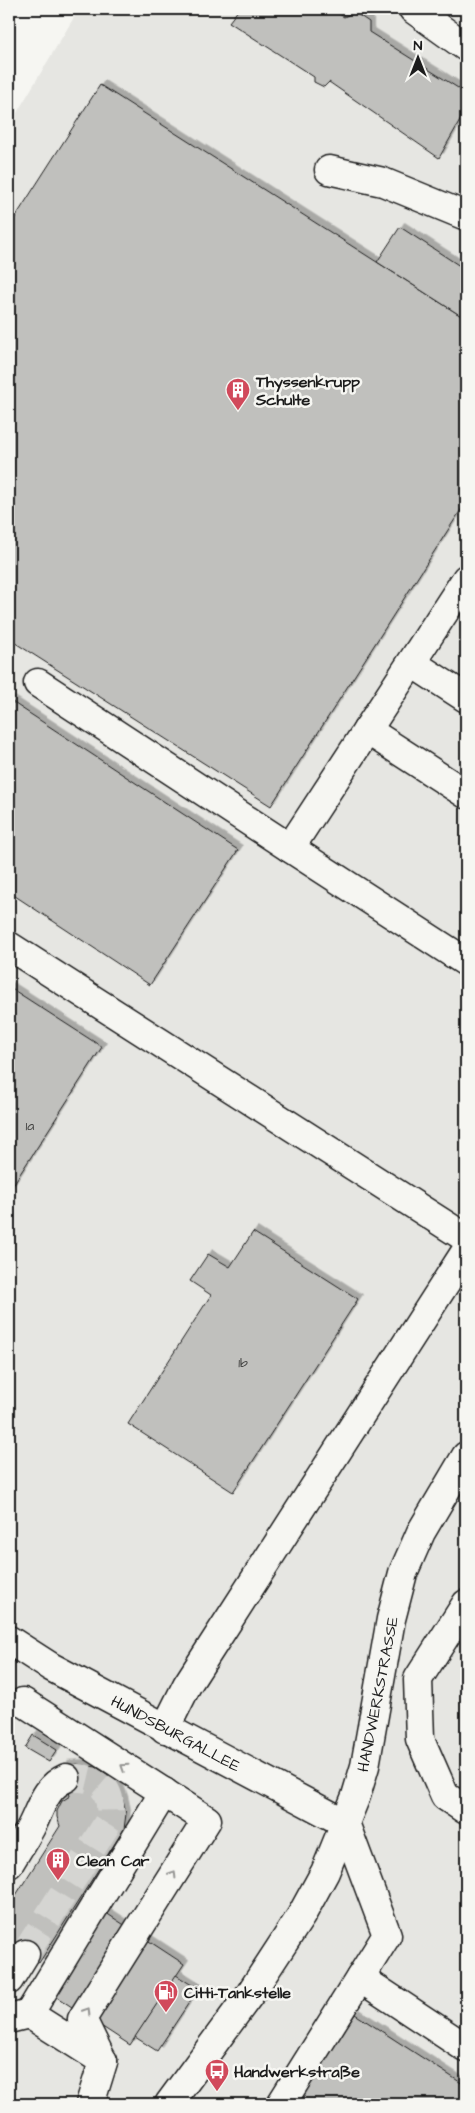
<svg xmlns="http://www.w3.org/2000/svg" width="475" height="2113" viewBox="0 0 475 2113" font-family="'Architects Daughter',sans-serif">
	<defs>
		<filter id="shadow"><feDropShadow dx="4.5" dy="-4.5" stdDeviation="0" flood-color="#0004"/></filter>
	</defs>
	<rect width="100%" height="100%" fill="#f6f6f2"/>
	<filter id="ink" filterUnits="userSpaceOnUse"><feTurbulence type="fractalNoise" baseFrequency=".02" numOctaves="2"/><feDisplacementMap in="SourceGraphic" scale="10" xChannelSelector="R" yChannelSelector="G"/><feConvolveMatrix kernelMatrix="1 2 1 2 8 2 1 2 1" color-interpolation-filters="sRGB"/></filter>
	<g filter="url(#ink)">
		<path fill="#e6e6e2" d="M 79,9 L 466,9 L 466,2104 L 9,2104 L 9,126 Z"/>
		<g fill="#c0c0bd" stroke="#1c1c1c" filter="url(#shadow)">
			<path d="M 239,9 L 331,9 L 344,17 L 354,12 L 369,22 L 369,32 L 466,93 L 466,110 L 439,158 L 329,82 L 324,87 L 314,82 L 314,77 L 229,22 Z"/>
			<path d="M 100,85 L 466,319 L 466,502 L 271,806 L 9,639 L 9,227 Z"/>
			<path d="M 400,227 L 466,270 L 466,319 L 377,262 Z"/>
			<path d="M 9,700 L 238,850 L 150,985 L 9,892 Z"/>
			<path d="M 9,987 L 102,1047 L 9,1191 Z"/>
			<path d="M 253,1232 L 358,1299 L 233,1492 L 128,1424 L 211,1295 L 190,1281 L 208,1254 L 230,1267 Z"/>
			<path d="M 33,1735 L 57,1750 L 49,1762 L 25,1748 Z"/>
			<path d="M 77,1764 L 96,1767 L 107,1774 L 118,1787 L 123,1800 L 126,1814 L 124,1829 L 39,1963 L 9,1943 L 9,1906 L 60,1826 L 57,1817 L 57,1811 L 62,1801 L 70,1796 L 63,1765 Z"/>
			<path d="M 103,1911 L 184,1964 L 130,2045 L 49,1992 Z"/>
			<path d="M 176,1975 L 198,1989 L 157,2051 L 135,2037 Z"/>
			<path d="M 355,2014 L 466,2086 L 466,2104 L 296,2104 Z"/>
		</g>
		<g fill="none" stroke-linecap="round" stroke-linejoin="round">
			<path stroke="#d5d5d2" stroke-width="28" stroke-dasharray="28 14" stroke-linecap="butt" d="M 25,1954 L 110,1819 C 113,1786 98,1776 66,1778"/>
			<defs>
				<g id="minor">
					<path d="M 413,9 L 466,47"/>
					<path d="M 329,170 L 383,182 L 466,216"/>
					<path d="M 412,663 L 466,698"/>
					<path d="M 38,683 L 290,848 L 466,579"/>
					<path d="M 367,730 L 466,794"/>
					<path d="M 290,848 L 466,962"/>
					<path d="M 9,946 L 466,1238"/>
					<path d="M 466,1604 L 418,1679 L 420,1739 L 445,1796 L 466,1810"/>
					<path d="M 9,1640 L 51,1667 L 345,1823"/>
					<path d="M 23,1702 L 207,1820 L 82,2019 L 103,2062 L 90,2104"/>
					<path d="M 165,1729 L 187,1685 L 466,1251"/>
					<path d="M 9,1864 C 16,1852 24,1840 31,1827 C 41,1808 45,1787 66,1778"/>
					<path d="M 360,1978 L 466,2048"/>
					<path d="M 9,1980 L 25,1954"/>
					<path d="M 29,2014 L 164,1792"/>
					<path d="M 9,2019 L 29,2014 L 103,2061"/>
					<path d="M 169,2104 L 250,1994 L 301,1916 L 325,1872 L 356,1796 L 365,1766 L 391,1619 L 403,1573 L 421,1532 L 466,1456"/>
					<path d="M 281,2104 L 387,1935 L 345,1823"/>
				</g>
			</defs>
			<use href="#minor" stroke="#1c1c1c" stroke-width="31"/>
			<use href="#minor" stroke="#f6f6f2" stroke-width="28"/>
		</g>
		<defs><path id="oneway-chevron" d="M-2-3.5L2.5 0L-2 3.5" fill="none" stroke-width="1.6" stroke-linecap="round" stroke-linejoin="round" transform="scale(1.25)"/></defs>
		<g stroke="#949492">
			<use href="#oneway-chevron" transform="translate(124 1767) rotate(-147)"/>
			<use href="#oneway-chevron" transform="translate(173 1874) rotate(-58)"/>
			<use href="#oneway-chevron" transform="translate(87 2011) rotate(-58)"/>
		</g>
	</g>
	<defs>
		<symbol id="building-pin" viewBox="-11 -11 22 30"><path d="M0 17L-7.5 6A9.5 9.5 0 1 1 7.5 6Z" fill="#d1495b" stroke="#f6f6f2"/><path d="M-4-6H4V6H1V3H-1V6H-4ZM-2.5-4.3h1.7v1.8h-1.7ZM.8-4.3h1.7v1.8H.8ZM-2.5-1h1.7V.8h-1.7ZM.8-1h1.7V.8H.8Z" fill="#fff"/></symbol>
		<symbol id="fuel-pin" viewBox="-11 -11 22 30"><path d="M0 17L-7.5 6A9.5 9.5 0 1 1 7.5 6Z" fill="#d1495b" stroke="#f6f6f2"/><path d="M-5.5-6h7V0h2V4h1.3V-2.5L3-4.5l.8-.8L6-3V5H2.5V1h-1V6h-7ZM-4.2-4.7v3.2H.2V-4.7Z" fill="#fff"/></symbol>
		<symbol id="bus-pin" viewBox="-11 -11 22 30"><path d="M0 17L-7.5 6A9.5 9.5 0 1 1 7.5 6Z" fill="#d1495b" stroke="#f6f6f2"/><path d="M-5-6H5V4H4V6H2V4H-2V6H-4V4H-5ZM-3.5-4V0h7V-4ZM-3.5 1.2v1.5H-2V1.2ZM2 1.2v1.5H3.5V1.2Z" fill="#fff"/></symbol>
	</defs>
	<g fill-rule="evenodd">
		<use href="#building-pin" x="224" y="376" width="28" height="38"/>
		<use href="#building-pin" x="44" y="1846" width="28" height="38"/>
		<use href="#fuel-pin" x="152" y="1978" width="28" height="38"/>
		<use href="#bus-pin" x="203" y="2057" width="28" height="38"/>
	</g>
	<g text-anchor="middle" stroke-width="5" stroke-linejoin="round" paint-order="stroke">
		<g font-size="14" fill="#454544">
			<text x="30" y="1130">1a</text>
			<text x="243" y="1367">1b</text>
		</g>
		<g font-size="16" font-weight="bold" fill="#1c1c1c" stroke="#f6f6f2" text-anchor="start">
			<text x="256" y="387">Thyssenkrupp<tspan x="256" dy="18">Schulte</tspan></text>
			<text x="76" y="1866">Clean Car</text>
			<text x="184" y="1998">Citti-Tankstelle</text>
			<text x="234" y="2077">Handwerkstraße</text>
		</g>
		<g font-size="16" fill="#1c1c1c" stroke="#f6f6f2">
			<text transform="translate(377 1694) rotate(-79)" y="6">HANDWERKSTRASSE</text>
			<text transform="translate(176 1733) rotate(28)" y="6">HUNDSBURGALLEE</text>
		</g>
	</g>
	<rect width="475" height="2113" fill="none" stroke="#f6f6f2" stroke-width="30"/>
	<rect x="15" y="15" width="445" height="2083" fill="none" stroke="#1c1c1c" stroke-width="2" filter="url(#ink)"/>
	<g transform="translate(418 58)" stroke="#f6f6f2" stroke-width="4" paint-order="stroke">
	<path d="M0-4L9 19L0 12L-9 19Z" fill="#1c1c1c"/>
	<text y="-8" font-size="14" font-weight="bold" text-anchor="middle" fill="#1c1c1c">N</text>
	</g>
</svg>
